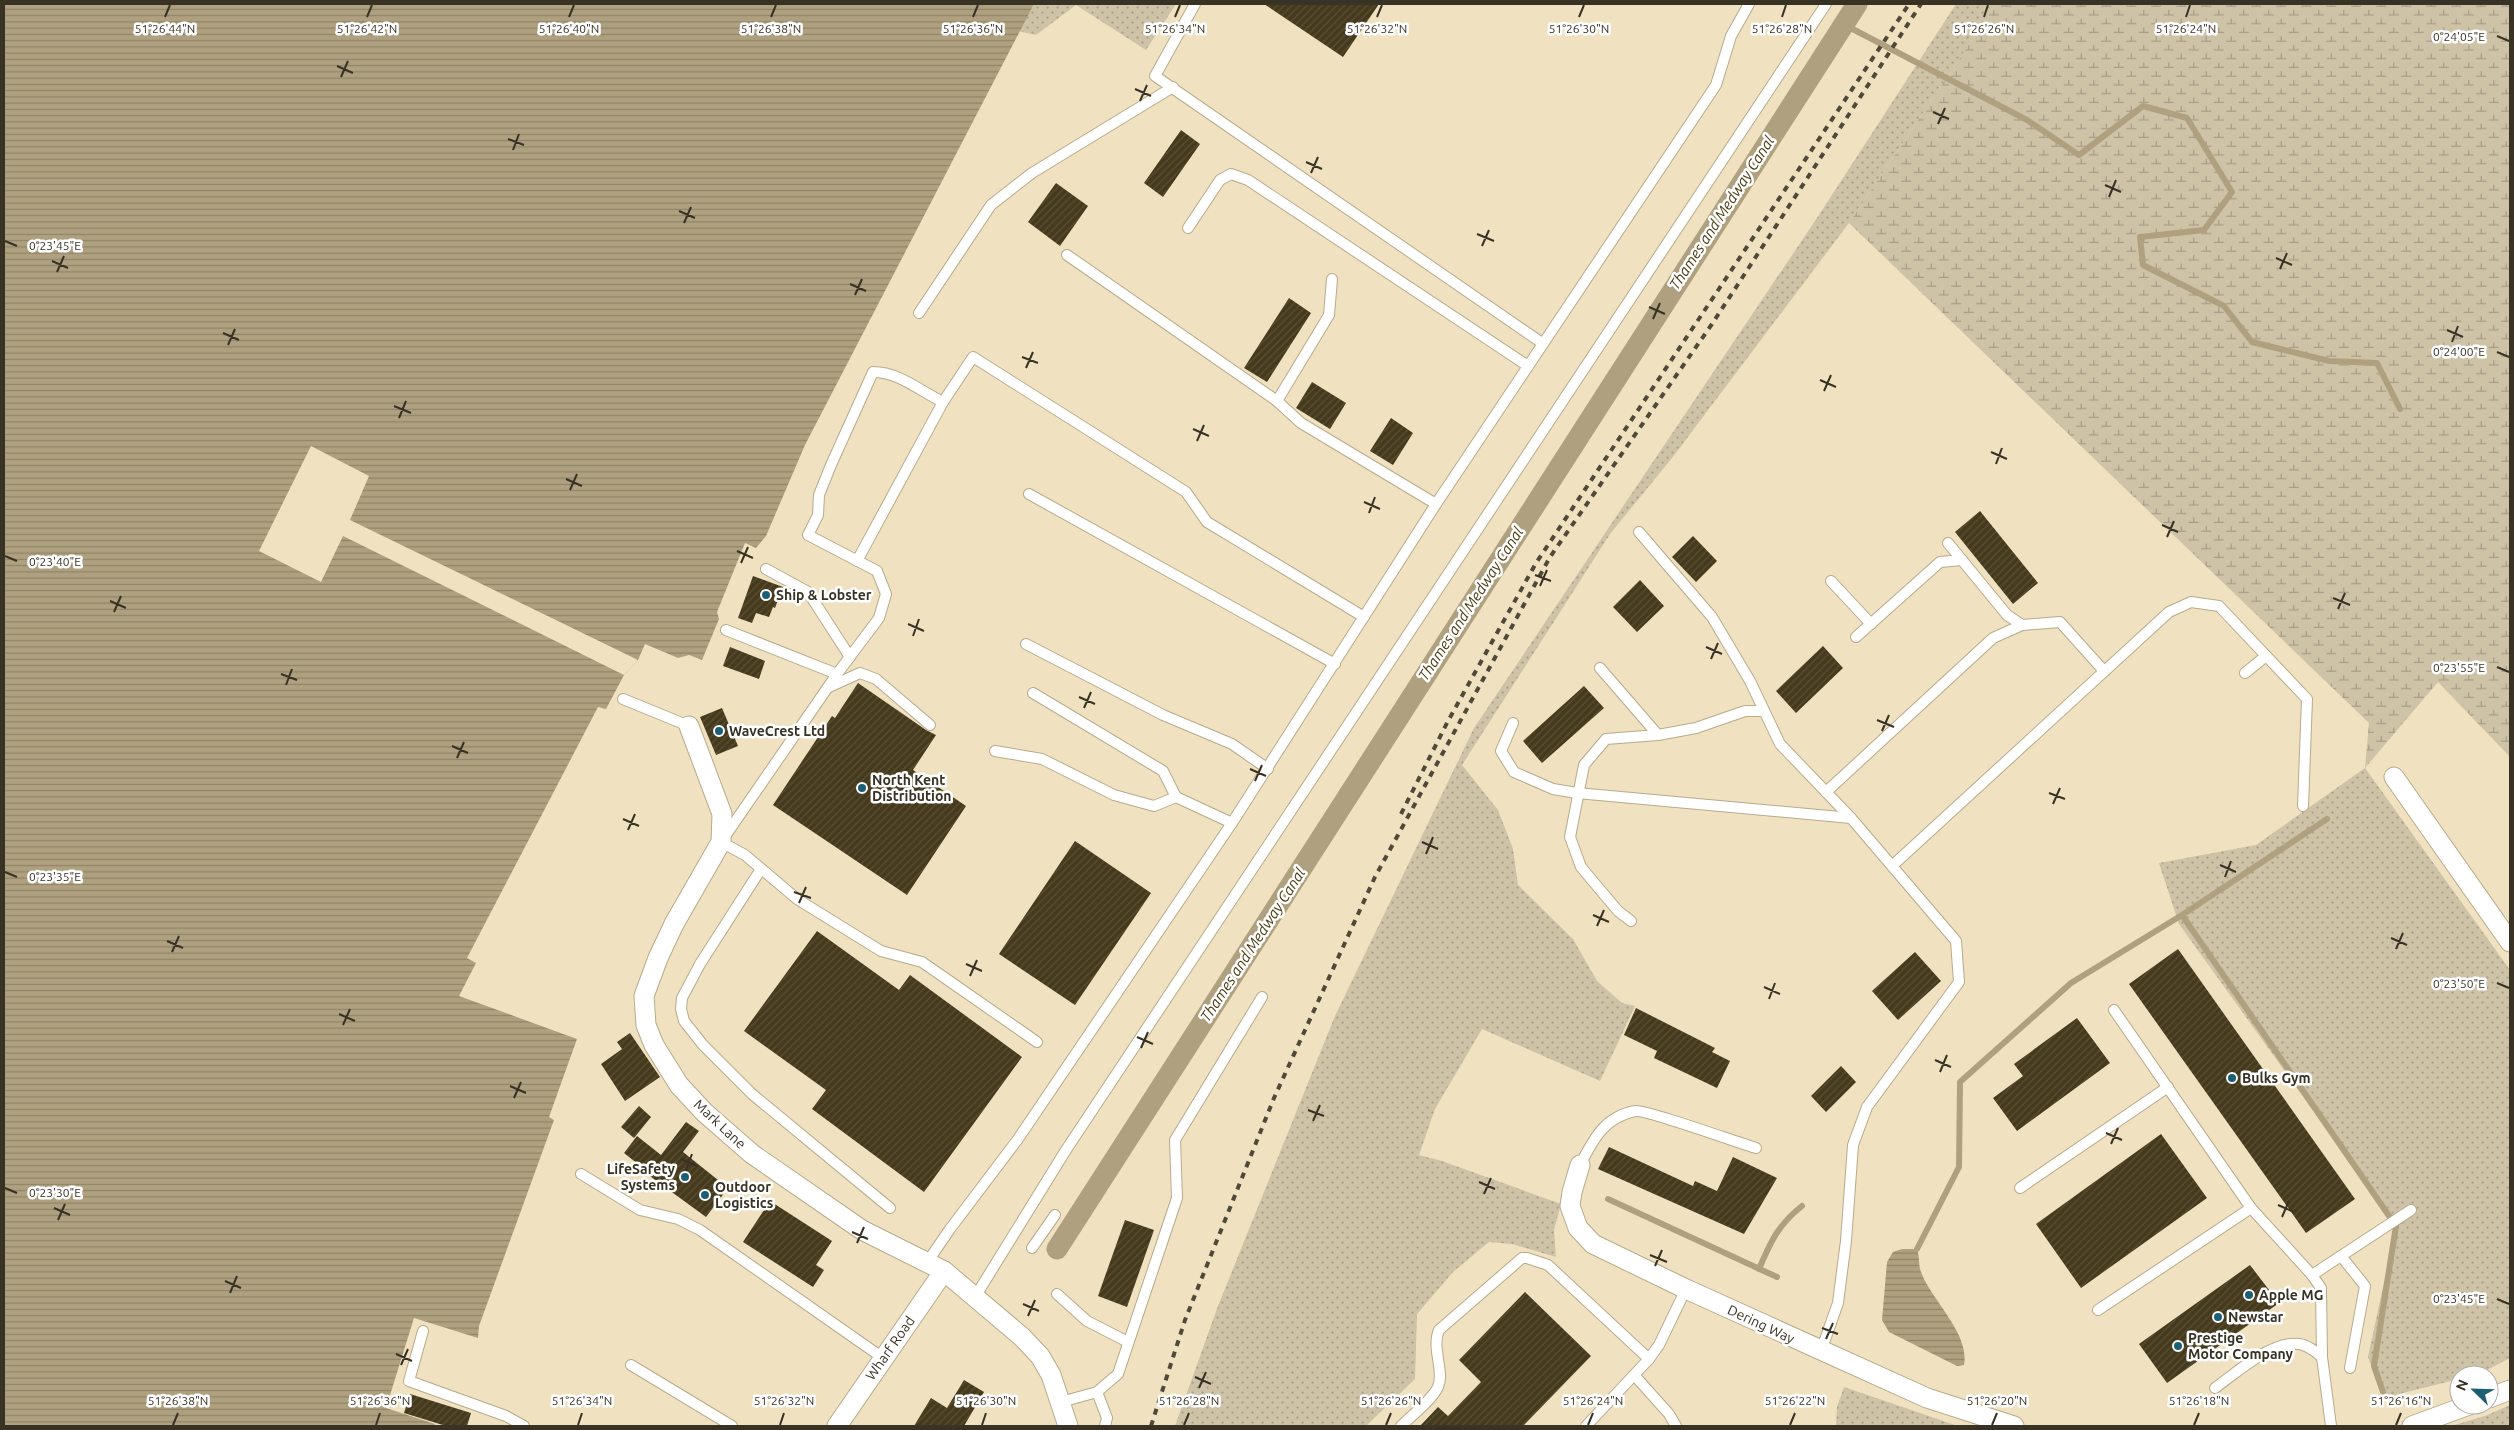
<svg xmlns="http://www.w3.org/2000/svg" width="2514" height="1430" viewBox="0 0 2514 1430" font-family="Ubuntu,sans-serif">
	<defs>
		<pattern id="grass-dots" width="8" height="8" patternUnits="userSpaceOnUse" patternTransform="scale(1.25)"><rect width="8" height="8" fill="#cec2a7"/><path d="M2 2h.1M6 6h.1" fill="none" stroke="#a89e88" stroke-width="1.8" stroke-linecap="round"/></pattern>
		<pattern id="wetland-marsh" width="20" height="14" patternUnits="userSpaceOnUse" patternTransform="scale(1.25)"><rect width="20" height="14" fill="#cec2a7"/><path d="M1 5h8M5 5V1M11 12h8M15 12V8" fill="none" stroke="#a89e88"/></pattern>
		<pattern id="water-rules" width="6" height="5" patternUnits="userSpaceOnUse" patternTransform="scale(1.25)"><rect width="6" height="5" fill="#afa180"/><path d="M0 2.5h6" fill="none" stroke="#8f8469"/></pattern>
		<pattern id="building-hatch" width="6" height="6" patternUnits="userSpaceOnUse" patternTransform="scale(1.25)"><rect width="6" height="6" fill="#463a1d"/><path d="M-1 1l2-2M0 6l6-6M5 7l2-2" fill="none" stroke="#594e35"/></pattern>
	</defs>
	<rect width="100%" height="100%" fill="#f0e2c0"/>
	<g fill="url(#grass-dots)">
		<path d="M 1034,4 L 1176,4 L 1146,50 L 1076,5 L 1036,35 L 1018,31 Z"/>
		<path d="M 1956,4 L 1996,4 L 1849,223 L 1672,458 L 1610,534 L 1462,765 L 1498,810 L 1513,849 L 1518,885 L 1573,939 L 1597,981 L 1622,1003 L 1635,1006 L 1600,1081 L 1482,1029 L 1435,1109 L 1419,1155 L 1442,1161 L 1561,1204 L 1554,1230 L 1556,1257 L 1512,1244 L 1489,1242 L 1453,1272 L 1417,1314 L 1415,1379 L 1366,1426 L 1175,1426 L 1218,1306 L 1335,1016 L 1474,728 L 1817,218 Z"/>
		<path d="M 2365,768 L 2510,970 L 2510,1358 L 2479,1374 L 2459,1375 L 2459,1379 L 2383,1398 L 2368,1357 L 2396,1226 L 2179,924 L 2159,863 L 2256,845 Z"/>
		<path d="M 1844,1387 L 1958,1426 L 1836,1426 L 1837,1407 Z"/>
		<path d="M 2510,1405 L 2510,1426 L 2451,1426 L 2485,1416 Z"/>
	</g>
	<path fill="url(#wetland-marsh)" d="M 1996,4 L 2510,4 L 2510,757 L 2438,682 L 2365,768 L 2369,723 L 1849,223 Z"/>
	<g fill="url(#water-rules)">
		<path d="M 4,4 L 1034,4 L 805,445 L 766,536 L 756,548 L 745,543 L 717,612 L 719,619 L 702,660 L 689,655 L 678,658 L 645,644 L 638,660 L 624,675 L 606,709 L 598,707 L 467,958 L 476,963 L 459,996 L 577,1039 L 549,1117 L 554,1120 L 479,1326 L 478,1338 L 414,1318 L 386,1408 L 435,1424 L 434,1426 L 4,1426 Z"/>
		<path d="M 1902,1249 L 1917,1249 C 1920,1257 1918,1264 1921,1272 C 1931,1300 1970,1333 1964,1365 L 1957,1366 L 1889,1332 L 1882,1320 L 1887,1262 L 1893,1252 Z"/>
	</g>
	<path fill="#f0e2c0" d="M 311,446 L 369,476 L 350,520 L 638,660 L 624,675 L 343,536 L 321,582 L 259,551 Z"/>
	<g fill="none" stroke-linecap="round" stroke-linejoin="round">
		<g stroke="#afa180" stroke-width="6">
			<path d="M 1843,24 L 2027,120 L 2079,155 L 2143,106 L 2187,118 L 2232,192 L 2204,230 L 2140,237 L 2143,265 L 2224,306 L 2252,342 L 2329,361 L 2377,363 L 2400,409"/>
			<path d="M 2182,915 L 2396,1226 L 2374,1366 L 2383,1392"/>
			<path d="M 1608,1199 L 1777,1277"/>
			<path d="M 1917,1249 L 1959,1167 L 1960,1082 L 2071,983 L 2182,915 L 2327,819"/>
			<path d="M 1759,1269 C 1771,1241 1778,1225 1802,1206"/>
		</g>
		<path stroke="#afa180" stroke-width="21" d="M 1057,1249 L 1857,4"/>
	</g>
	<g fill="url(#building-hatch)">
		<path d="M 1264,4 L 1379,4 L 1343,57 Z"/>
		<path d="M 1181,130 L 1200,144 L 1163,197 L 1144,183 Z"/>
		<path d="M 1056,183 L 1088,206 L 1060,246 L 1028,222 Z"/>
		<path d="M 1289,298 L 1311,313 L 1267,382 L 1244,368 Z"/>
		<path d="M 1312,382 L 1346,403 L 1330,429 L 1296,408 Z"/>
		<path d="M 1391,418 L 1413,433 L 1393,465 L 1370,451 Z"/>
		<path d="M 1980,511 L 2038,583 L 2013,604 L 1955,532 Z"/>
		<path d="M 1693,536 L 1717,561 L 1696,582 L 1672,557 Z"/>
		<path d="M 753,576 L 783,587 L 775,608 L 773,607 L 769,617 L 756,613 L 752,623 L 738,618 Z"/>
		<path d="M 1640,580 L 1664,606 L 1637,632 L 1613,607 Z"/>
		<path d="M 1823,646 L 1843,668 L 1796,713 L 1776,691 Z"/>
		<path d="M 730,647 L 765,661 L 759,679 L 723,666 Z"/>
		<path d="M 858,683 L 926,730 L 936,735 L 913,770 L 966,806 L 907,895 L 773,805 L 832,716 L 835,718 Z"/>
		<path d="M 1584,686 L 1604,708 L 1542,763 L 1523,741 Z"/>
		<path d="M 722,708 L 738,746 L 716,755 L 700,717 Z"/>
		<path d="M 1075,841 L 1151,893 L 1075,1005 L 999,954 Z"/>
		<path d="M 817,931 L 899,990 L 910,975 L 1022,1057 L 924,1192 L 812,1109 L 826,1090 L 744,1031 Z"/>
		<path d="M 2178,949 L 2355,1199 L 2306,1233 L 2129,984 Z"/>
		<path d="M 1915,952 L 1941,981 L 1898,1020 L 1872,991 Z"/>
		<path d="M 1636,1008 L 1715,1048 L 1712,1052 L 1730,1061 L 1717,1088 L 1654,1058 L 1657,1051 L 1624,1035 Z"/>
		<path d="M 2077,1018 L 2110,1063 L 2017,1131 L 1993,1098 L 2023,1076 L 2014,1064 Z"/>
		<path d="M 630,1033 L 660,1077 L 625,1101 L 601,1064 L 622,1049 L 617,1042 Z"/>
		<path d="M 1841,1066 L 1856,1082 L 1826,1112 L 1811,1096 Z"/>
		<path d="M 639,1106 L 651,1117 L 634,1138 L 621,1127 Z"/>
		<path d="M 686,1122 L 699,1131 L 683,1152 L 728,1188 L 706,1217 L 647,1174 L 648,1172 L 624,1153 L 637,1136 L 661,1155 Z"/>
		<path d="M 2161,1134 L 2207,1198 L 2081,1288 L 2036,1224 Z"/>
		<path d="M 1609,1147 L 1693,1186 L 1695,1181 L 1717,1191 L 1733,1157 L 1777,1178 L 1744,1234 L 1598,1169 Z"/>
		<path d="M 770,1201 L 832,1241 L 816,1265 L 824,1270 L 813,1287 L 743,1242 Z"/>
		<path d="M 1125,1220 L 1154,1230 L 1127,1307 L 1098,1296 Z"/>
		<path d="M 2250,1265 L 2279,1303 L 2167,1383 L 2139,1344 Z"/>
		<path d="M 1525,1292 L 1591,1356 L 1523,1426 L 1420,1426 L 1438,1407 L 1448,1416 L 1481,1382 L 1459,1360 Z"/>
		<path d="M 964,1380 L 984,1392 L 964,1426 L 914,1426 L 931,1398 L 947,1408 Z"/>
		<path d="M 410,1394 L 471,1413 L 467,1426 L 446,1426 L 404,1413 Z"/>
	</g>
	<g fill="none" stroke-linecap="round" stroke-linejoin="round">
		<defs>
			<g id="lane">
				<path d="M 1195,4 L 1155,76 L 1542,343"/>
				<path d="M 1188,228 L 1220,180 L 1231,174 L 1248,180 L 1528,366"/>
				<path d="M 1067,255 L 1277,401 L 1301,423 L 1436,504"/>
				<path d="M 919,313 L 991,205 L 1032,173 L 1173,87"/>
				<path d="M 1277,401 L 1329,315 L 1332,279"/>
				<path d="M 1029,494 L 1335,664"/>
				<path d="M 1639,532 L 1712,617 L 1750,681 L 1780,744 L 1851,818"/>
				<path d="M 1948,543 L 2007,615 L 2022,625"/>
				<path d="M 857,561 L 943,402 L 973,357 L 1186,492 L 1207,522 L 1364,617"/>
				<path d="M 766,569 L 808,592 L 850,657"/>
				<path d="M 1831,581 L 1871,624"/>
				<path d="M 726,630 L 837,674 L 721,842 L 745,855 L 797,899 L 881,951 L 922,962 L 1037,1042"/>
				<path d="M 1856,637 L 1940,562 L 1962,560"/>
				<path d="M 1026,644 L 1163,715 L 1232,744 L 1268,769"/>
				<path d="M 1600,668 L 1658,735 L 1696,728 L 1745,711 L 1764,711"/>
				<path d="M 2245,673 L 2266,656"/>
				<path d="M 837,674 L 879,618 L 886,594 L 877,571 L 808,535 L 818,515 L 819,495 L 831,465 L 873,372 C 899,372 920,391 943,402"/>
				<path d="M 829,687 L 860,673 L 876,679 L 930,725"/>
				<path d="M 1033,693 L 1163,771 L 1176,797"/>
				<path d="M 623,699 L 689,726"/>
				<path d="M 1513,723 L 1501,751 L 1514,772 L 1553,789 L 1577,793 L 1851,818 L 1956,941 L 1959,982 L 1867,1107 L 1853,1145 L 1846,1241 L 1838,1303 L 1821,1351"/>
				<path d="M 995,751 L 1042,759 L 1114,795 L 1154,806 L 1176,797 L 1232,823"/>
				<path d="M 1826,792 L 1993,638 L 2022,625 L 2060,622 L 2104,671"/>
				<path d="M 1892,866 L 2169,612 L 2191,602 L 2219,606 L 2307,699 L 2303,806"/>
				<path d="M 761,869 L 700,964 L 682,998 L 681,1009 L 684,1021 L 703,1045 L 752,1094 L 890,1208"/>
				<path d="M 1631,921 L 1618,911 L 1581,867 L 1570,837 L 1584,765 L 1606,739 L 1658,735"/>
				<path d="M 2114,1010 L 2251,1208 L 2312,1275 L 2321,1288 L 2322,1357 L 2331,1426"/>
				<path d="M 1580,1165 C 1593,1140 1604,1117 1635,1111 C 1644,1109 1739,1143 1756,1148"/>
				<path d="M 581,1174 L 640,1210 L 678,1219 L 700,1230 L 883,1358"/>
				<path d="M 2020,1188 L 2168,1087"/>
				<path d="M 1032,1248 L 1055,1215"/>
				<path d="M 2341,1256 L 2365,1286 L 2350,1368"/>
				<path d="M 928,1261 L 950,1229 L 1018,1139 L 1232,823 L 1436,504 L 1716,85 L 1731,36 L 1749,4"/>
				<path d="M 2312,1275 L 2411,1210"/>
				<path d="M 1057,1294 L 1087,1321 L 1128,1342"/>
				<path d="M 975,1297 L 1066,1150 L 1826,4"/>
				<path d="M 2098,1310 L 2251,1208"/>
				<path d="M 423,1331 L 409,1381 L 506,1416 L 524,1426"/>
				<path d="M 631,1365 L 732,1426"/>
				<path d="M 1635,1376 L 1669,1414 L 1676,1426"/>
				<path d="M 2215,1388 C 2236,1373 2272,1340 2299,1344 C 2308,1345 2316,1352 2322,1357"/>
				<path d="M 1097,1392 L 1107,1418 L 1105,1426"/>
				<path d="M 1061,1402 L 1097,1392 L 1118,1374 L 1177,1198 L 1175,1140 L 1262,997"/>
				<path d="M 1401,1426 C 1412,1415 1431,1401 1438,1387 C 1445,1372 1431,1348 1439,1330 L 1522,1258 L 1527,1258 L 1548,1265 L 1649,1359"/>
				<path d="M 1586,1426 L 1649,1359 L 1659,1345 L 1686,1289"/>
			</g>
			<g id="street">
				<path d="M 689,726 L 722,814 L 721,842 L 674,924 L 658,958 L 644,996 L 646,1025 L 654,1045 L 679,1085 L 704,1112 L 752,1154 L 862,1230 L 944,1271 L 1022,1337 L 1040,1356 L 1051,1375 L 1068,1426"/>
				<path d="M 2394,777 L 2510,942"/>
				<path d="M 1580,1165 L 1572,1192 L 1570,1206 L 1578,1228 L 1593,1244 L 1686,1289 L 1927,1398 L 2014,1426"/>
				<path d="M 2489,1398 L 2510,1390"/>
				<path d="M 837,1426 L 944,1271"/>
				<path d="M 2412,1426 L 2469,1405"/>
			</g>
		</defs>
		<use href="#lane" stroke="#b8aa8a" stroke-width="12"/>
		<use href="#street" stroke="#b8aa8a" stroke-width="21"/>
		<use href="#lane" stroke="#fff" stroke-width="10"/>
		<use href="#street" stroke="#fff" stroke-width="19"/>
		<g stroke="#504939" stroke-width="4" stroke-dasharray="6 6" stroke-linecap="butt">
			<path d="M 1401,814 L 1448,721 L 1536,563 L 1909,4"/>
			<path d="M 1151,1426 L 1185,1320 L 1274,1098 L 1375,877 L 1550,557 L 1712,324 L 1921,4"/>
		</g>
	</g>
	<path fill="none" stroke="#383225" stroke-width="2" d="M 165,17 L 170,5M 367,17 L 372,5M 569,17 L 574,5M 771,17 L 776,5M 973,17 L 978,5M 1175,17 L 1180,5M 1377,17 L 1382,5M 1579,17 L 1584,5M 1782,17 L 1786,5M 1984,17 L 1988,5M 2186,17 L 2190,5M 2497,36 L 2509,41M 337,66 L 353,73M 341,77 L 348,61M 1135,89 L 1151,96M 1140,101 L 1147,85M 1933,112 L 1949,119M 1938,124 L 1945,108M 508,139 L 524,145M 513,150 L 519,134M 1306,162 L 1322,169M 1311,173 L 1318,157M 2105,185 L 2121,192M 2109,197 L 2116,180M 679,211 L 695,218M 684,223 L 691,207M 1477,234 L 1494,241M 5,241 L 17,246M 1482,246 L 1489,230M 2276,258 L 2292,265M 52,261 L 68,268M 2280,269 L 2287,253M 57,272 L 64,256M 850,284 L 866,291M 855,295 L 862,279M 1649,307 L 1665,314M 1653,319 L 1660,303M 2447,330 L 2463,337M 223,333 L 239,340M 2452,342 L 2458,326M 228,345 L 235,329M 2497,352 L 2509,357M 1022,357 L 1038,363M 1026,368 L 1033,352M 1820,380 L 1836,387M 1824,391 L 1831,375M 394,406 L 411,413M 399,418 L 406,401M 1193,429 L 1209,436M 1197,441 L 1204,425M 1991,452 L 2007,459M 1996,464 L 2002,448M 566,479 L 582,486M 570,490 L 577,474M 1364,502 L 1380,509M 1369,513 L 1375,497M 2162,525 L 2178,532M 2167,537 L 2174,521M 737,551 L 753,558M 5,556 L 17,561M 741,563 L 748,547M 1535,575 L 1551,581M 1540,586 L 1547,570M 2333,598 L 2350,605M 110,601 L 126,608M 2338,609 L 2345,593M 114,612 L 121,596M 908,624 L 924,631M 913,636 L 919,619M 1706,647 L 1722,654M 1711,659 L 1718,643M 2497,667 L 2509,672M 281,674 L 297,680M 286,685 L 292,669M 1079,697 L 1095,704M 1084,708 L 1091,692M 1877,720 L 1894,727M 1882,731 L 1889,715M 452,746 L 468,753M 457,758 L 464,742M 1250,769 L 1266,776M 1255,781 L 1262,765M 2049,793 L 2065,799M 2053,804 L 2060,788M 623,819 L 639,826M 628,830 L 635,814M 1422,842 L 1438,849M 1426,854 L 1433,837M 2220,865 L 2236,872M 5,872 L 17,877M 2225,877 L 2231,861M 794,892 L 811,898M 799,903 L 806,887M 1593,915 L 1609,922M 1597,926 L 1604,910M 2391,938 L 2407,945M 167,941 L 183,948M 2396,949 L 2403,933M 172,952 L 179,936M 966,964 L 982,971M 970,976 L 977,960M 2497,983 L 2509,988M 1764,987 L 1780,994M 1769,999 L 1775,983M 339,1014 L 355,1021M 343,1025 L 350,1009M 1137,1037 L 1153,1044M 1141,1048 L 1148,1032M 1935,1060 L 1951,1067M 1940,1072 L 1947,1055M 510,1086 L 526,1093M 514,1098 L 521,1082M 1308,1110 L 1324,1116M 1313,1121 L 1320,1105M 2106,1133 L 2122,1140M 2111,1144 L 2118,1128M 681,1159 L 697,1166M 686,1170 L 692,1154M 1479,1182 L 1495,1189M 5,1188 L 17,1193M 1484,1194 L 1491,1178M 2278,1205 L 2294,1212M 54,1208 L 70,1215M 2282,1217 L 2289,1201M 58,1220 L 65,1204M 852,1232 L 868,1239M 857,1243 L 864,1227M 1650,1255 L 1667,1262M 1655,1266 L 1662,1250M 225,1281 L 241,1288M 230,1293 L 237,1276M 2497,1299 L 2509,1304M 1023,1304 L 1039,1311M 1028,1316 L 1035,1300M 1822,1328 L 1838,1334M 1826,1339 L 1833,1323M 396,1354 L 412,1361M 401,1365 L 408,1349M 1195,1377 L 1211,1384M 1199,1388 L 1206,1372M 173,1425 L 178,1413M 376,1425 L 380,1413M 578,1425 L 582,1413M 780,1425 L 784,1413M 982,1425 L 986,1413M 1184,1425 L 1189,1413M 1386,1425 L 1391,1413M 1588,1425 L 1593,1413M 1790,1425 L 1795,1413M 1992,1425 L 1997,1413M 2194,1425 L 2199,1413M 2396,1425 L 2401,1413"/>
	<g fill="#1b5f72" stroke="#fff" stroke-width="2">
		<circle cx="766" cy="595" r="5"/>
		<circle cx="719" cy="731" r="5"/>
		<circle cx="862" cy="788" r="5"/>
		<circle cx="2232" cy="1078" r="5"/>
		<circle cx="685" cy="1177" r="5"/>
		<circle cx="705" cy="1195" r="5"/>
		<circle cx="2249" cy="1295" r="5"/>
		<circle cx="2218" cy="1317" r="5"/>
		<circle cx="2178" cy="1346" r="5"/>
	</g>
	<g text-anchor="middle" stroke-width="5" stroke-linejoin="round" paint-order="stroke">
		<g font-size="14" font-weight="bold" fill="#383225" stroke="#fff" text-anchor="start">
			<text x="776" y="600">Ship &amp; Lobster</text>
			<text x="729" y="736">WaveCrest Ltd</text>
			<text x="872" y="785">North Kent<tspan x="872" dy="16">Distribution</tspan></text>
			<text x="2242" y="1083">Bulks Gym</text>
			<text x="675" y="1174" text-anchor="end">LifeSafety<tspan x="675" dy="16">Systems</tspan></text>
			<text x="715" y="1192">Outdoor<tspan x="715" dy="16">Logistics</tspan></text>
			<text x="2259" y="1300">Apple MG</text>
			<text x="2228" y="1322">Newstar</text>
			<text x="2188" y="1343">Prestige<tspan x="2188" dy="16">Motor Company</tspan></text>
		</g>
		<g font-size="14" fill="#383225" stroke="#fff">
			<text transform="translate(720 1124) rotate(43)" y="5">Mark Lane</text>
			<text transform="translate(1761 1324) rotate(25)" y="5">Dering Way</text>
			<text transform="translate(890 1348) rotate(-55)" y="5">Wharf Road</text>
		</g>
		<g font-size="15" font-style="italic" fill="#4b3a0f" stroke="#fff">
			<text transform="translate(1722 213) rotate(-57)" y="5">Thames and Medway Canal</text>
			<text transform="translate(1471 604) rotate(-57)" y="5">Thames and Medway Canal</text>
			<text transform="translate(1253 945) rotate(-57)" y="5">Thames and Medway Canal</text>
		</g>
	</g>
	<g font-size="12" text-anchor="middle" fill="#383225" stroke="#fff" stroke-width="5" stroke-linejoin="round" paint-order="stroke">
		<text x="165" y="33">51°26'44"N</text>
		<text x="569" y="33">51°26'40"N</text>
		<text x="771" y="33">51°26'38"N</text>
		<text x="973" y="33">51°26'36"N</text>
		<text x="1175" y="33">51°26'34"N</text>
		<text x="1377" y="33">51°26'32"N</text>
		<text x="1579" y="33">51°26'30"N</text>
		<text x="1782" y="33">51°26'28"N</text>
		<text x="1984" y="33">51°26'26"N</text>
		<text x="2186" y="33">51°26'24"N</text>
		<text x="367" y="33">51°26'42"N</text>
		<text x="2459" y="41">0°24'05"E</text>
		<text x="55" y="250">0°23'45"E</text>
		<text x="2459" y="356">0°24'00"E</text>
		<text x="55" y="566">0°23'40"E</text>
		<text x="2459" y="672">0°23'55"E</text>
		<text x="55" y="881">0°23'35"E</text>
		<text x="2459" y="988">0°23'50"E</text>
		<text x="55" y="1197">0°23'30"E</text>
		<text x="2459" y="1303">0°23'45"E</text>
		<text x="178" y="1405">51°26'38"N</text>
		<text x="380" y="1405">51°26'36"N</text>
		<text x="582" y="1405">51°26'34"N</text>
		<text x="784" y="1405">51°26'32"N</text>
		<text x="986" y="1405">51°26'30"N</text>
		<text x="1189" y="1405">51°26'28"N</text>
		<text x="1391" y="1405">51°26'26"N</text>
		<text x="1593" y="1405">51°26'24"N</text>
		<text x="1795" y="1405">51°26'22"N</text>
		<text x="1997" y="1405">51°26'20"N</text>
		<text x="2199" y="1405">51°26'18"N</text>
		<text x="2401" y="1405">51°26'16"N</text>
	</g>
	<rect width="2514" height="1430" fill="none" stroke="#383225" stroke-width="10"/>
	<g transform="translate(2474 1390) rotate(293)"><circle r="24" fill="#ffffff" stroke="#afada8"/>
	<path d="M0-4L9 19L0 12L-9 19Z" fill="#1b5f72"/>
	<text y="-8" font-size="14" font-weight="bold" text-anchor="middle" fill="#383225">N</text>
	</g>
</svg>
